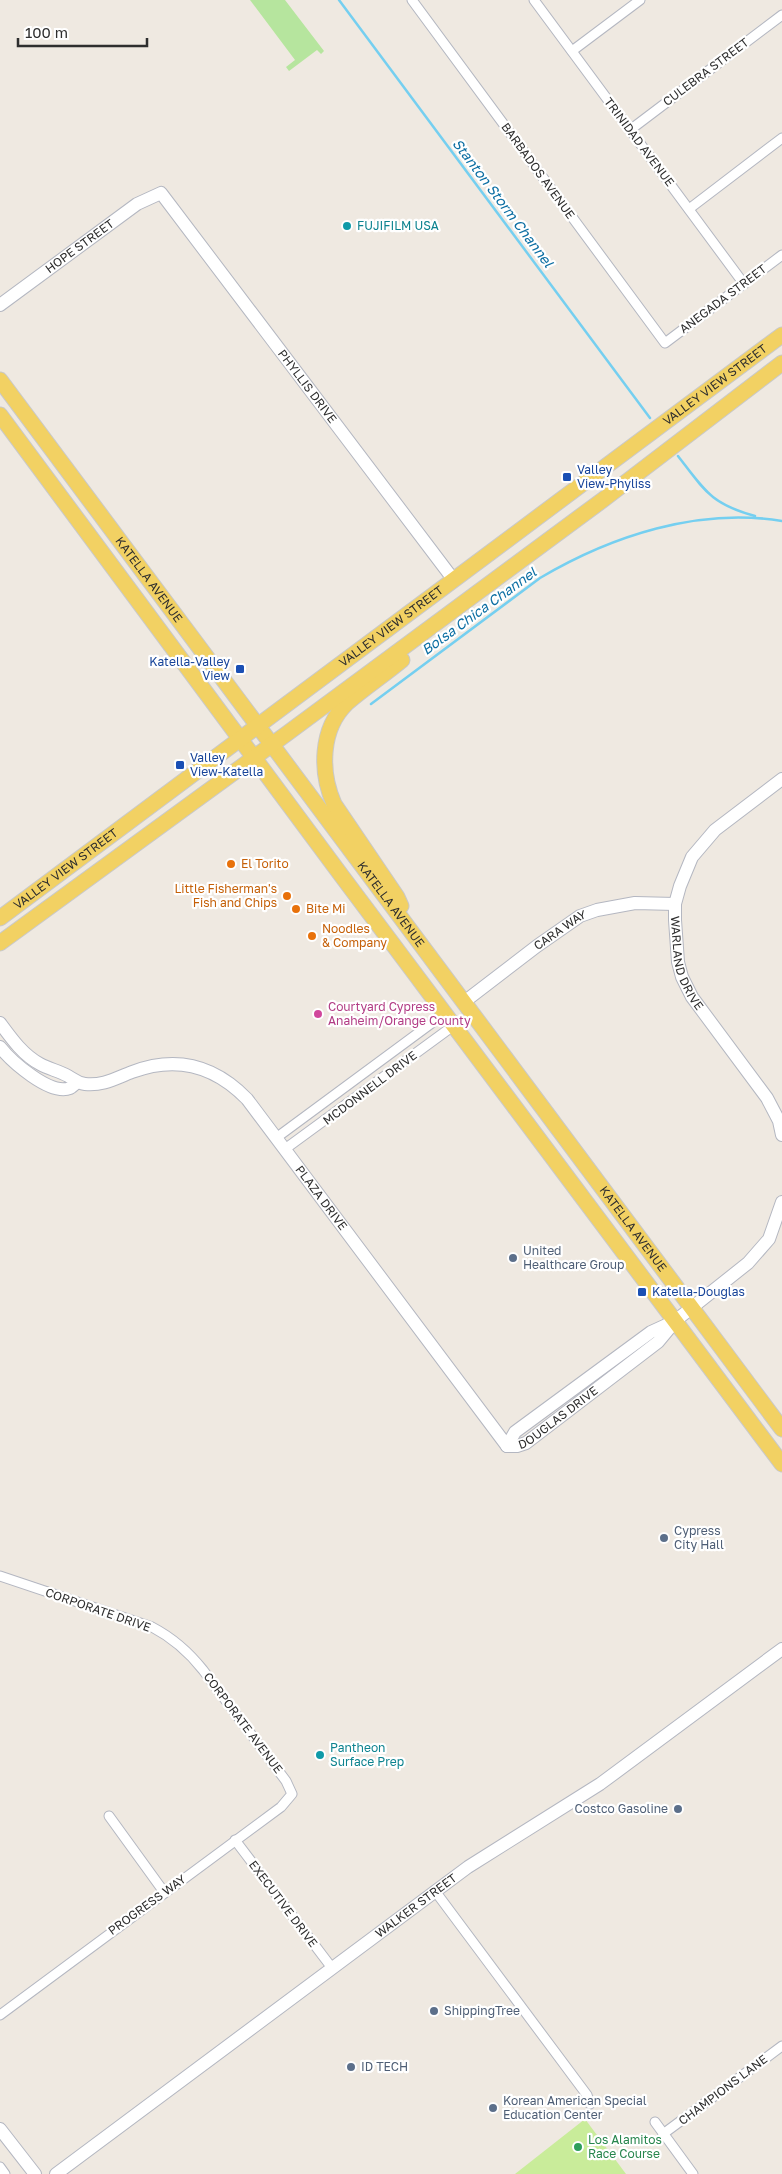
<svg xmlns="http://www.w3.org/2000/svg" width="782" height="2174" viewBox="0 0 782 2174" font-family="'Golos Text',sans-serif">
	<rect width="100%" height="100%" fill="#efe9e1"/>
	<path fill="#b6e59e" d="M 250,0 L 285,0 L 324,51 L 321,54 L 317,50 L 289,71 L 286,67 L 295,60 Z"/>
	<path fill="#c9ec9a" d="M 585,2119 L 626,2174 L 515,2174 Z"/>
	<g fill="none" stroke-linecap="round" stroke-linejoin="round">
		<g stroke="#75cff0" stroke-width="2.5">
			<path d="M 339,0 L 650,418"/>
			<path d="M 678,456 C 705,491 711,504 755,516"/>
			<path d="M 371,704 L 540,578 C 611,536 699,507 782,521"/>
		</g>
		<defs>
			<g id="street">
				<path d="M 412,0 L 665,343 L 782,255"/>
				<path d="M 534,0 L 744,284"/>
				<path d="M 572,51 L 640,0"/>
				<path d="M 630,130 L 782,15"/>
				<path d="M 689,209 L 782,138"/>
				<path d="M 276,1138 L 444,1014"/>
				<path d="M 285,1149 L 453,1026"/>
				<path d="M 0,1576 L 152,1627 C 173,1638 188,1651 203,1670 L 286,1781 L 292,1794 L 281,1807 L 0,2015"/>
				<path d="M 109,1816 L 164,1892"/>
				<path d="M 235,1840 L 332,1968"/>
				<path d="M 435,1891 L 587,2095 L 590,2104"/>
				<path d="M 655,2122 L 693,2174"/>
				<path d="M 663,2134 L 782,2046"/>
				<path d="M 0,2167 L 5,2174"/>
			</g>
			<g id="secondary">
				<path id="s1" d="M 0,305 L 137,204 L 161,193 L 453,579"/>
				<path id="s2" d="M 782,779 L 715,830 L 692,857 L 680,886 L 675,904 L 675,920 L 678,962 L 682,977 L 692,997 L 767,1098 L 779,1121 L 782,1135"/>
				<path id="s3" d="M 464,1002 L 537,946 L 580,916 L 597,910 L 635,903 L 675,904"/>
				<path id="s4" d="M 0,1023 C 11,1038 23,1055 40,1064 C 49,1069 59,1071 68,1076 C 75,1080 77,1083 85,1084 C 103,1086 116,1078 132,1072 C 177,1055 215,1066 247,1099 L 507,1446"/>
				<path d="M 0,1047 C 11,1061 50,1096 70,1088 C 72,1087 74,1085 76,1083"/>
				<path d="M 507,1446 L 515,1432 L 651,1332 L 675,1321 L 748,1263 L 769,1239 L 782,1202"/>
				<path id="s5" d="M 507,1446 L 517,1446 L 526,1443 L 658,1342 L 673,1324"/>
				<path d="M 0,2129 L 35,2174"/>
				<path id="s6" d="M 56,2174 L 468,1867 L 600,1784 L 782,1649"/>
			</g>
			<g id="primary">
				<path id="s7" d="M 0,380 L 782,1429"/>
				<path d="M 0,415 L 341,875 L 782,1464"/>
				<path d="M 401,906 L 397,897 L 334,804 C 320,772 320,729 347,703 C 364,688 384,675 402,660"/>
				<path id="s8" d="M 0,918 L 782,335"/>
				<path d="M 0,943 L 285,735 L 604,499 L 782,363"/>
			</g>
		</defs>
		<use href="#street" stroke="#b4b7c1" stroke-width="11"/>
		<use href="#secondary" stroke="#b4b7c1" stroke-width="14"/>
		<use href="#primary" stroke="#c9c9c9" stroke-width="17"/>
		<use href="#street" stroke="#fff" stroke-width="9"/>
		<use href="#secondary" stroke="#fff" stroke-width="12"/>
		<use href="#primary" stroke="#f2d163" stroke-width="15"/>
	</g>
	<g fill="#0f9aa8" stroke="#fff" stroke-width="2">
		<circle cx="347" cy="226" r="5"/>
		<circle cx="320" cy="1755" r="5"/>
	</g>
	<g fill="#1a4fb4" stroke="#fff" stroke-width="2">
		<rect x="562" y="472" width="10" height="10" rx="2.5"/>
		<rect x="235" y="664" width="10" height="10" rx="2.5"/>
		<rect x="175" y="760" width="10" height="10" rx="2.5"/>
		<rect x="637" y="1287" width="10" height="10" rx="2.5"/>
	</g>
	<g fill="#e8710a" stroke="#fff" stroke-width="2">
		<circle cx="231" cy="864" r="5"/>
		<circle cx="287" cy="896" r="5"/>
		<circle cx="296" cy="909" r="5"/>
		<circle cx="312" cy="936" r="5"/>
	</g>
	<circle fill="#d1479c" stroke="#fff" stroke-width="2" cx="318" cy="1014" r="5"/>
	<g fill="#5c6f8a" stroke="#fff" stroke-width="2">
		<circle cx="513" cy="1258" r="5"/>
		<circle cx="664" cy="1538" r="5"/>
		<circle cx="678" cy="1809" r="5"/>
		<circle cx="434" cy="2011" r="5"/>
		<circle cx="351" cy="2067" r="5"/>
		<circle cx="493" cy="2108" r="5"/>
	</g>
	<circle fill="#2e9e5b" stroke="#fff" stroke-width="2" cx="578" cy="2147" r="5"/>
	<g text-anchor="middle" stroke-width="4.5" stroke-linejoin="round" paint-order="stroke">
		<g font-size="12" fill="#2e2e2e" stroke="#fff">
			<text transform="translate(706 72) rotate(-37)" y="4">CULEBRA STREET</text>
			<text transform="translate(639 142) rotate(53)" y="4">TRINIDAD AVENUE</text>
			<text transform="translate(538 171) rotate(54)" y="4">BARBADOS AVENUE</text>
			<text dy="4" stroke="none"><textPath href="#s1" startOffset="99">HOPE STREET</textPath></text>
			<text transform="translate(723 299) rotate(-37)" y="4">ANEGADA STREET</text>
			<text dy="4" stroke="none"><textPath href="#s8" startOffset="892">VALLEY VIEW STREET</textPath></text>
			<text dy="4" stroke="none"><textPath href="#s1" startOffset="439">PHYLLIS DRIVE</textPath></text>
			<text dy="4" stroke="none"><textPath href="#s7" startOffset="249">KATELLA AVENUE</textPath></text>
			<text dy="4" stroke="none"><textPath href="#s8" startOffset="488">VALLEY VIEW STREET</textPath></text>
			<text dy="4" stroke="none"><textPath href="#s8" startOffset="82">VALLEY VIEW STREET</textPath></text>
			<text dy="4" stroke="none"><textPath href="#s7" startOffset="654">KATELLA AVENUE</textPath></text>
			<text dy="4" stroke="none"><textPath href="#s3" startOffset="120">CARA WAY</textPath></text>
			<text dy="4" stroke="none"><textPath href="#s2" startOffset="231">WARLAND DRIVE</textPath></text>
			<text transform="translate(370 1088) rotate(-37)" y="4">MCDONNELL DRIVE</text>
			<text dy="4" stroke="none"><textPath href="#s4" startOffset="406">PLAZA DRIVE</textPath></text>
			<text dy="4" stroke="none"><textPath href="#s7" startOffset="1059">KATELLA AVENUE</textPath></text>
			<text dy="4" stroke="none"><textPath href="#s5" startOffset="60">DOUGLAS DRIVE</textPath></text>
			<text transform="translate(98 1610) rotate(19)" y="4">CORPORATE DRIVE</text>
			<text transform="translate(243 1723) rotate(53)" y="4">CORPORATE AVENUE</text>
			<text transform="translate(283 1904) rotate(53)" y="4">EXECUTIVE DRIVE</text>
			<text transform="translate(147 1905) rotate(-36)" y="4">PROGRESS WAY</text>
			<text dy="4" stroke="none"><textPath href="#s6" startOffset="449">WALKER STREET</textPath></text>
			<text transform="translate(723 2090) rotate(-37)" y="4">CHAMPIONS LANE</text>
		</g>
		<g font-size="12" fill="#0d838f" stroke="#fff" text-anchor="start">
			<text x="357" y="230">FUJIFILM USA</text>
			<text x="330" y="1752">Pantheon<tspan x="330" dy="14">Surface Prep</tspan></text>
		</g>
		<g font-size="12" fill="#164399" stroke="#fff" text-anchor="start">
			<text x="577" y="474">Valley<tspan x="577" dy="14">View-Phyliss</tspan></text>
			<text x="230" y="666" text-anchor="end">Katella-Valley<tspan x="230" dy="14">View</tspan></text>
			<text x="190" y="762">Valley<tspan x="190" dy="14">View-Katella</tspan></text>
			<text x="652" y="1296">Katella-Douglas</text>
		</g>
		<g font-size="12" fill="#c56008" stroke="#fff" text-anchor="start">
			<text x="241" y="868">El Torito</text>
			<text x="277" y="893" text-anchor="end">Little Fisherman's<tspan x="277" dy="14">Fish and Chips</tspan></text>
			<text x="306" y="913">Bite Mi</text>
			<text x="322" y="933">Noodles<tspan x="322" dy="14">&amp; Company</tspan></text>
		</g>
		<g font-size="12" fill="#b23c85" stroke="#fff" text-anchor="start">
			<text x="328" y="1011">Courtyard Cypress<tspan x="328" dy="14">Anaheim/Orange County</tspan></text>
		</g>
		<g font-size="12" fill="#4e5e75" stroke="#fff" text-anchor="start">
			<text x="523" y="1255">United<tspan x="523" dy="14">Healthcare Group</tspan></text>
			<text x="674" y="1535">Cypress<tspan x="674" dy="14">City Hall</tspan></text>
			<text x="668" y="1813" text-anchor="end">Costco Gasoline</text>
			<text x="444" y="2015">ShippingTree</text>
			<text x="361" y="2071">ID TECH</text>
			<text x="503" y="2105">Korean American Special<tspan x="503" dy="14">Education Center</tspan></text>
		</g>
		<g font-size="12" fill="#27864d" stroke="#fff" text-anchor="start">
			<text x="588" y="2144">Los Alamitos<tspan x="588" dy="14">Race Course</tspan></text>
		</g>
		<g font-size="14" font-style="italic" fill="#0d6fa3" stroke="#fff">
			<text transform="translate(503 203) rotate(53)" y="5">Stanton Storm Channel</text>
			<text transform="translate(479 611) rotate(-36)" y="5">Bolsa Chica Channel</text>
		</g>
	</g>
	<path d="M18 38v8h129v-8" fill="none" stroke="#2e2e2e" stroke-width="2.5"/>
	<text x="25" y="38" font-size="15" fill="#2e2e2e" stroke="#ffffff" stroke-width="4" paint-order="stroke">100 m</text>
</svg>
